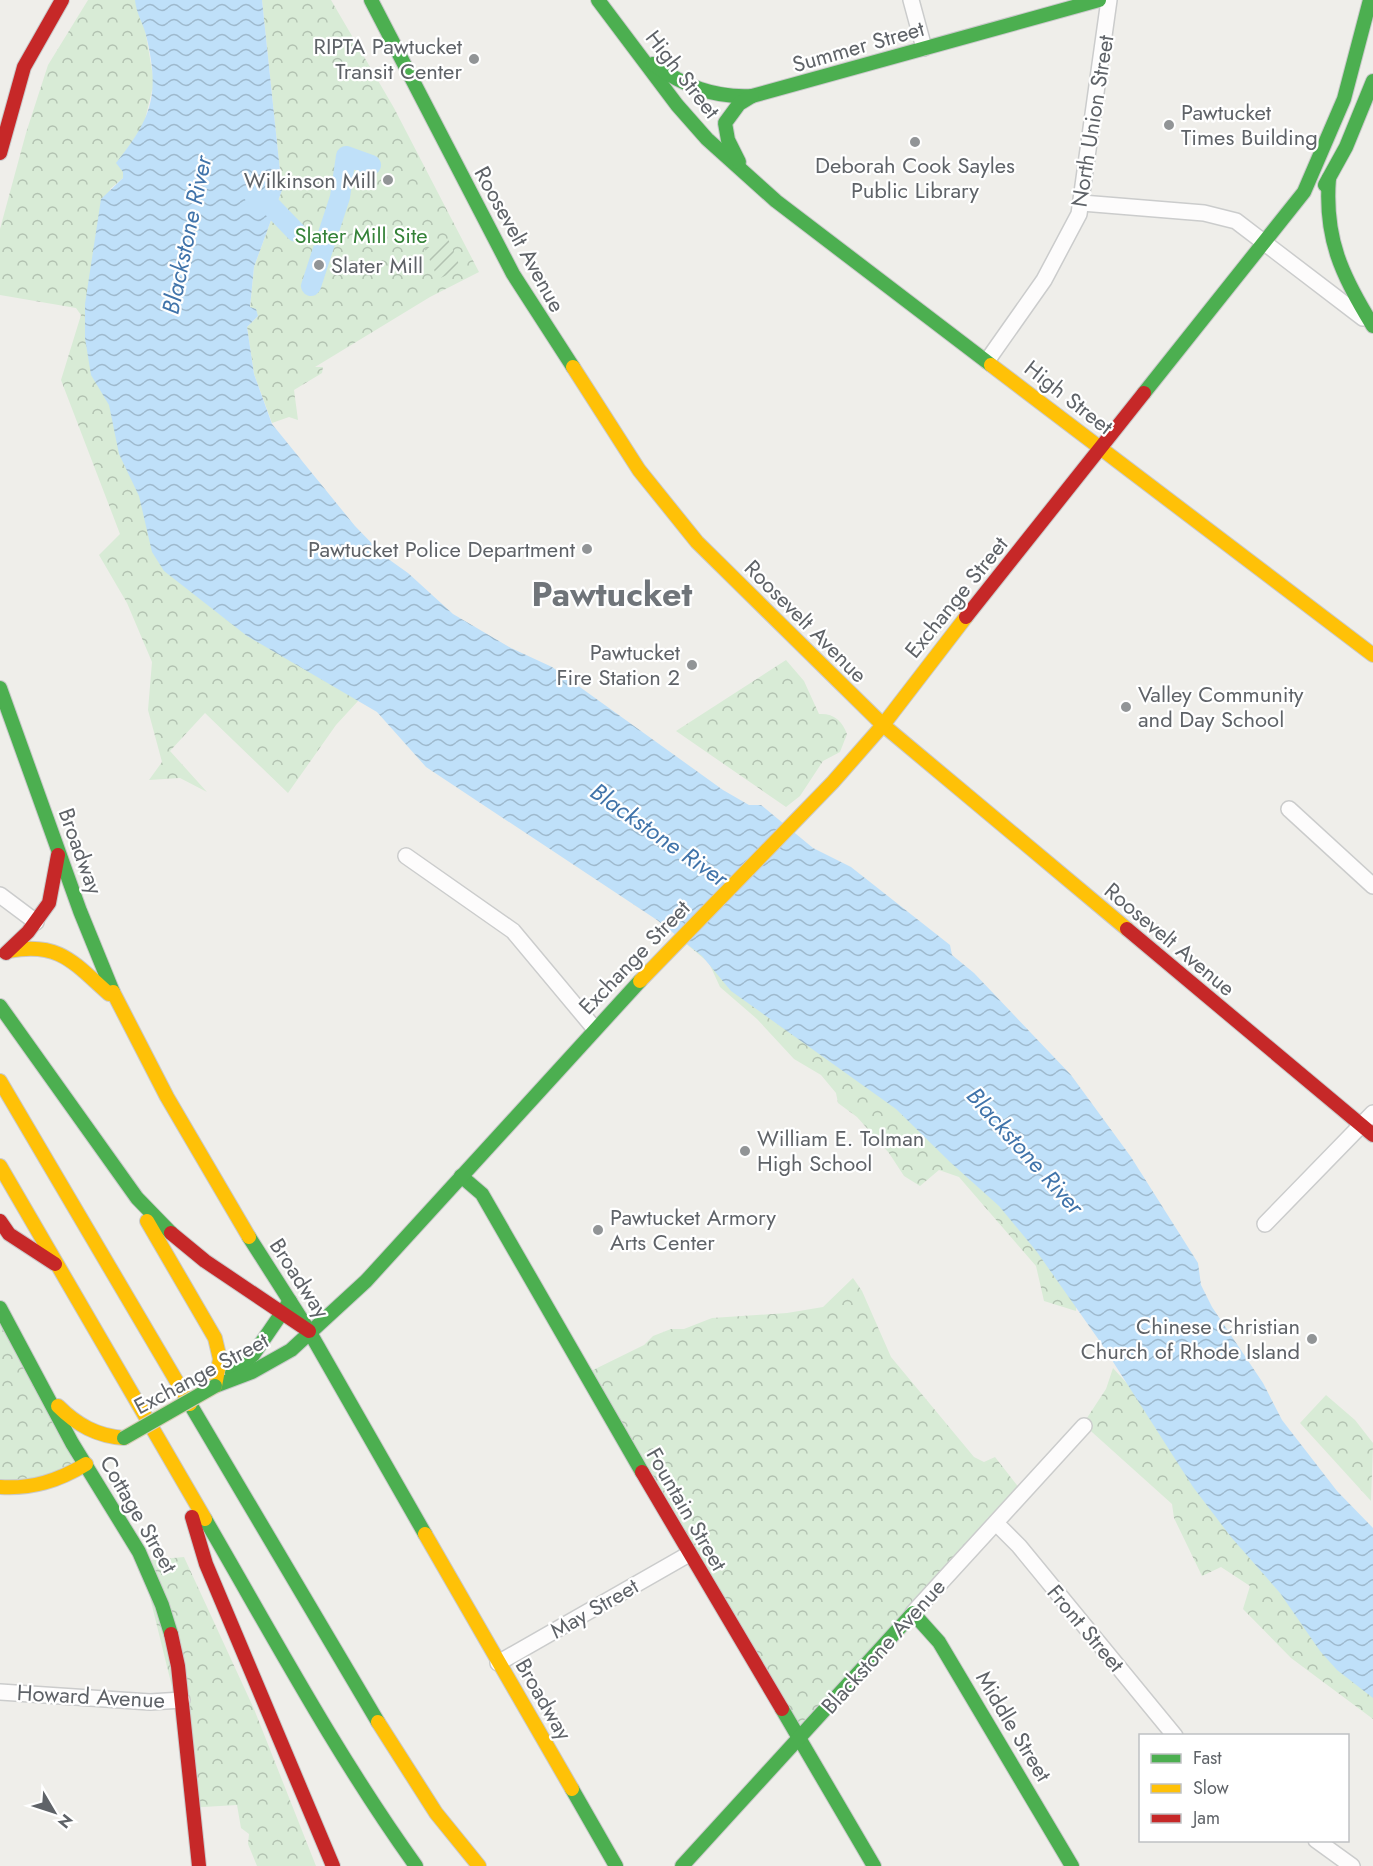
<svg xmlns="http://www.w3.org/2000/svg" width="1373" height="1866" viewBox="0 0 1373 1866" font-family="Jost,sans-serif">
	<defs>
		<pattern id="forest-crowns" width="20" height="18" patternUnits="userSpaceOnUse" patternTransform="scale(1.5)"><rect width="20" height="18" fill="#d8ebd6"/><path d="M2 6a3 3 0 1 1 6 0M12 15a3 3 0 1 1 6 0" fill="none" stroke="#b2c2b1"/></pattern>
		<pattern id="garden-furrows" width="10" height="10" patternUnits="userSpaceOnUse" patternTransform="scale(1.5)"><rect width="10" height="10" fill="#d8ebd6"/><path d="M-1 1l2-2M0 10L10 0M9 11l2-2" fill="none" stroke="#b2c2b1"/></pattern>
		<pattern id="water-waves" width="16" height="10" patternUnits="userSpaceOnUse" patternTransform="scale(1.5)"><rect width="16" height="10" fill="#bfe0f9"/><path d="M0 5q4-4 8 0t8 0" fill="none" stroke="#9eb9cd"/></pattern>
	</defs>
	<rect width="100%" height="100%" fill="#efeeea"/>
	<g fill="url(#forest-crowns)">
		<path d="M 88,0 L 140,0 L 154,82 L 144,124 L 123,155 L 123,178 L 110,189 L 358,701 L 336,725 L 288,793 L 205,713 L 170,751 L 207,792 L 180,778 L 149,780 L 162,762 L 148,710 L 152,662 L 127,603 L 99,555 L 120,534 L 61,380 L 81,315 L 76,308 L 0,295 L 0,229 L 26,133 L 48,65 Z"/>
		<path d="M 262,0 L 331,0 L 394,108 L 479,272 L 430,297 L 315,367 L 323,367 L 322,373 L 294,390 L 298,420 L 289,417 L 272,423 L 254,374 L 247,327 L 258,316 L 250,308 L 254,267 L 282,190 Z"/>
		<path d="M 786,660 L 804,681 L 819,714 C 833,713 842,720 847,734 L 840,752 L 823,761 L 800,796 L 786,807 L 676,731 Z"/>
		<path d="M 678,937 L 991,1170 L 1077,1298 L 1076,1311 L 1044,1301 L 1036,1266 L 959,1177 L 939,1170 L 920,1186 L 904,1176 L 889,1153 L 857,1117 L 838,1103 L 836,1093 L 821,1075 L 794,1059 L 757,1019 L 720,987 L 709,963 Z"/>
		<path d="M 853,1278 L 862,1291 L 891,1357 L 974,1457 L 984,1462 L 995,1457 L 1020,1489 L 796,1729 L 587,1373 L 644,1345 L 653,1336 L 671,1329 L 684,1329 L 712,1318 L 787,1313 L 823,1307 Z"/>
		<path d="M 0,1320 L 80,1467 L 0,1486 Z"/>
		<path d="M 1113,1368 L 1373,1655 L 1373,1719 L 1291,1658 L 1243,1609 L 1250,1586 L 1221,1567 L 1202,1576 L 1174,1518 L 1172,1504 L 1083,1424 L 1106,1389 Z"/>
		<path d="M 1326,1395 L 1355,1420 L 1373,1443 L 1371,1501 L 1300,1423 Z"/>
		<path d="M 184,1557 L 254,1709 L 316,1866 L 257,1866 L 248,1844 L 249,1834 L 241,1828 L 237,1805 L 186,1808 L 174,1695 L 141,1561 Z"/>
	</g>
	<path fill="url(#garden-furrows)" d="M 448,239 L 461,269 L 438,279 L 425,249 Z"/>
	<path fill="url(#water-waves)" d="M 135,0 L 262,0 L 282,190 L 254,267 L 250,307 L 256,309 L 258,316 L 247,327 L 254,374 L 272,424 L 355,526 L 384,556 L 408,573 L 453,614 L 511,648 L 552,667 L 723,790 L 749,805 L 761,805 L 813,848 L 851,867 L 950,945 L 952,955 L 974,973 L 1071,1075 L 1131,1157 L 1198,1263 L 1201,1285 L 1212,1307 L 1263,1383 L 1282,1420 L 1337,1491 L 1373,1528 L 1373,1698 L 1337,1670 L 1320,1651 L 1280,1593 L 1231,1537 L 1193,1487 L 1101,1343 L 1037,1252 L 999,1206 L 950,1162 L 896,1109 L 731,991 L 702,956 L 657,920 L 426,767 L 377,712 L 247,636 L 164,571 L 152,552 L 139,496 L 119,454 L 109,405 L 91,375 L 85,338 L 85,304 L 101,199 L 123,178 L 123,172 L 116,163 C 153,117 160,93 146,35 C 143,23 136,13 135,0 Z"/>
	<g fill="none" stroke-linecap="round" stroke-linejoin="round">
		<g stroke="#bfe0f9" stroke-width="20">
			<path d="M 255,198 L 269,204 L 296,232"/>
			<path d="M 311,286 L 340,197 L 346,156 L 371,165"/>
		</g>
		<defs>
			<g id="street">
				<path d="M 911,0 L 924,48"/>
				<path d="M 1082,203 L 1204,213 L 1236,221 L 1363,318"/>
				<path d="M 987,361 L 1044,280 L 1079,214 L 1109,0"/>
				<path d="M 1289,809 L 1373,886"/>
				<path d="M 406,856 L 513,931 L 594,1028"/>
				<path d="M 0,895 L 36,922"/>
				<path d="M 1265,1224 L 1373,1113"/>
				<path d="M 996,1523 L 1019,1546 L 1175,1736"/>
				<path d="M 913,1613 L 1084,1426"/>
				<path d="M 498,1663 L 689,1554"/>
				<path d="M 0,1692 L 150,1702 L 182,1700"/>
				<path d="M 1316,1840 L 1352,1866"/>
			</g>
			<g id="fast">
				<path d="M 371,0 L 513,274 L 573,367"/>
				<path d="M 598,0 L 677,105 L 707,139 L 776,201 L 991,365"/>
				<path d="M 653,64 C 684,86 714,98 752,96 L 1099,0"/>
				<path d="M 739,162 L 728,140 L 725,123 L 739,104 L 752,96"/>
				<path d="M 1329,178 C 1324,238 1342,276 1373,326"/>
				<path d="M 1325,185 L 1346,147 L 1373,81"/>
				<path d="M 1144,393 L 1304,192 L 1344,99 L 1370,0"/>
				<path d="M 0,688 L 80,911 L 113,992"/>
				<path d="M 0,1006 L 137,1198 L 171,1233"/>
				<path d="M 461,1176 L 482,1194 L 642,1472"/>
				<path d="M 249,1237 L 309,1331 L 425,1534"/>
				<path d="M 0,1308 L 72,1443 L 139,1552 L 162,1605 L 171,1634"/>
				<path d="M 232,1373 L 253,1355 L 290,1301"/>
				<path d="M 215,1386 L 252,1372 L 291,1350 L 366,1281 L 640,981"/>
				<path d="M 190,1404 L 378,1722"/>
				<path d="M 205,1519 C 273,1636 337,1756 416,1866"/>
				<path d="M 782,1709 L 874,1866"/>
				<path d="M 572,1789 L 616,1866"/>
				<path d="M 682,1866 L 913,1613 L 939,1642 L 1072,1866"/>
			</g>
			<g id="slow">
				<path d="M 991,365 L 1373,655"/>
				<path d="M 573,367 L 639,470 L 697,542 L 883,725"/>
				<path d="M 883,725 L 1127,929"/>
				<path d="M 9,951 C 59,941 74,963 109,994"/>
				<path d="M 640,981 L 833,782 L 883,725 L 966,617"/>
				<path d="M 113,992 L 167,1097 L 249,1237"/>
				<path d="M 0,1081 L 190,1404"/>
				<path d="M 0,1166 L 205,1519"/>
				<path d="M 147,1221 L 215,1338 L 220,1359 L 215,1386"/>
				<path d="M 58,1406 C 77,1425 97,1436 124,1438"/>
				<path d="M 0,1487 C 32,1489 58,1481 86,1464"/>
				<path d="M 425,1534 L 572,1789"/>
				<path d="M 378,1722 L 436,1813 L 479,1866"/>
			</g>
			<g id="jam">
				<path d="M 0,153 L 24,67 L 62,0"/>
				<path d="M 966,617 L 1144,393"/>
				<path d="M 1127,929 L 1373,1135"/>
				<path d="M 6,953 L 28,932 L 49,903 L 58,855"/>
				<path d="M 0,1221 L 9,1234 L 55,1264"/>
				<path d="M 171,1233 L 205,1261 L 309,1331"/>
				<path d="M 642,1472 L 782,1709"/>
				<path d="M 192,1517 L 206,1564 L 333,1866"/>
				<path d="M 171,1634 L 178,1666 L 199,1866"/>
			</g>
		</defs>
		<use href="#street" stroke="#cbcccc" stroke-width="18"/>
		<use href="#fast" stroke="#cacacb" stroke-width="16"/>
		<use href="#slow" stroke="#cacacb" stroke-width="16"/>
		<use href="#jam" stroke="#cacacb" stroke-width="16"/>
		<use href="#street" stroke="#fdfcfc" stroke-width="15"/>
		<use href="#fast" stroke="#4caf50" stroke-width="14"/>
		<use href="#slow" stroke="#ffc107" stroke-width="14"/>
		<use href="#jam" stroke="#c62828" stroke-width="14"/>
		<defs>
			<path id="fast-bridge" d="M 124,1438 L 215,1386"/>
		</defs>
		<use href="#fast-bridge" stroke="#d7ceb8" stroke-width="16" stroke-linecap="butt"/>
		<use href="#fast-bridge" stroke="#4caf50" stroke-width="14"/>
	</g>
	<g fill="#919496" stroke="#fff" stroke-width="2">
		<circle cx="474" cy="59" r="6"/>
		<circle cx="1169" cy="125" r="6"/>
		<circle cx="915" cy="142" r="6"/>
		<circle cx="388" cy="180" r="6"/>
		<circle cx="319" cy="265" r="6"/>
		<circle cx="587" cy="549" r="6"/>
		<circle cx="692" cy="665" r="6"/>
		<circle cx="1126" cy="707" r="6"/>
		<circle cx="745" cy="1151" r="6"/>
		<circle cx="598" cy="1230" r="6"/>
		<circle cx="1312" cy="1339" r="6"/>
	</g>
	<g text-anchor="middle" stroke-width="4.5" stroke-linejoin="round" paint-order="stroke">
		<g font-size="22" fill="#5f6368" stroke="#fff" text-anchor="end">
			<text x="462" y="54">RIPTA Pawtucket<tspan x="462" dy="25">Transit Center</tspan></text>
			<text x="1181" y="120" text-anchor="start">Pawtucket<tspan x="1181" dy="25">Times Building</tspan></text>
			<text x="915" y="173" text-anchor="middle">Deborah Cook Sayles<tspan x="915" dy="25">Public Library</tspan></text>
			<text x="376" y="188">Wilkinson Mill</text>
			<text x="331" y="273" text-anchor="start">Slater Mill</text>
			<text x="575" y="557">Pawtucket Police Department</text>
			<text x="680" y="660">Pawtucket<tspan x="680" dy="25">Fire Station 2</tspan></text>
			<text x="1138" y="702" text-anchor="start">Valley Community<tspan x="1138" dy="25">and Day School</tspan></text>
			<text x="757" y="1146" text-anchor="start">William E. Tolman<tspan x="757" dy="25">High School</tspan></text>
			<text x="610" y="1225" text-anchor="start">Pawtucket Armory<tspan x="610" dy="25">Arts Center</tspan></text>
			<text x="1300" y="1334">Chinese Christian<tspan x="1300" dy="25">Church of Rhode Island</tspan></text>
		</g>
		<g font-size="22" fill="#5f6368" stroke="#fff">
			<text transform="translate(858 46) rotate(-16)" y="8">Summer Street</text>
			<text transform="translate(683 74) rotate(52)" y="8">High Street</text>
			<text transform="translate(1092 121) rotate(-81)" y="8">North Union Street</text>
			<text transform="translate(520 239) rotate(61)" y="8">Roosevelt Avenue</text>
			<text transform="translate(1069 397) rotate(38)" y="8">High Street</text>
			<text transform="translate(956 597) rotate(-51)" y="8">Exchange Street</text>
			<text transform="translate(806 621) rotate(45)" y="8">Roosevelt Avenue</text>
			<text transform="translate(81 851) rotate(70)" y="8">Broadway</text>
			<text transform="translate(1170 939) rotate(40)" y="8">Roosevelt Avenue</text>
			<text transform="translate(634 957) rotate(-46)" y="8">Exchange Street</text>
			<text transform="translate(300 1278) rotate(57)" y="8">Broadway</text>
			<text transform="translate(201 1373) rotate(-28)" y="8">Exchange Street</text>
			<text transform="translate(687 1509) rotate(60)" y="8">Fountain Street</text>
			<text transform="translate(139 1514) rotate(60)" y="8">Cottage Street</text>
			<text transform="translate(594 1608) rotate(-30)" y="8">May Street</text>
			<text transform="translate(1086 1628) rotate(50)" y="8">Front Street</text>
			<text transform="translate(883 1646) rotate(-48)" y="8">Blackstone Avenue</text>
			<text transform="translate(91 1696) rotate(3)" y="8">Howard Avenue</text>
			<text transform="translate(544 1699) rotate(60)" y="8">Broadway</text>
			<text transform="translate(1014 1726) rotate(59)" y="8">Middle Street</text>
		</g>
		<g font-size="22" fill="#348238" stroke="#fff">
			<text x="361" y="243">Slater Mill Site</text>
		</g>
		<g font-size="24" font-style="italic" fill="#4174aa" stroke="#fff">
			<text transform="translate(187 235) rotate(-78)" y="8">Blackstone River</text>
			<text transform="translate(659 835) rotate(35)" y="8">Blackstone River</text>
			<text transform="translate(1025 1151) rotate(48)" y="8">Blackstone River</text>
		</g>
		<g font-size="34" font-weight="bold" fill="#70757a" stroke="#fff">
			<text x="612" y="606">Pawtucket</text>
		</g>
	</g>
	<rect x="1139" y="1734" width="210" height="108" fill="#ffffff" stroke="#bfc1c3" stroke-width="1.5"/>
	<rect x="1151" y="1754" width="30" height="9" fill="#4caf50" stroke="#bfc1c3" stroke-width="1.5"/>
	<text x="1193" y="1764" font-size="18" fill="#5f6368">Fast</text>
	<rect x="1151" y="1784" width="30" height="9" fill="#ffc107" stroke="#bfc1c3" stroke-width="1.5"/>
	<text x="1193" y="1794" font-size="18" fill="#5f6368">Slow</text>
	<rect x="1151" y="1814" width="30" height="9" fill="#c62828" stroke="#bfc1c3" stroke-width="1.5"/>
	<text x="1193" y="1824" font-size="18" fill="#5f6368">Jam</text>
	<g transform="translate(54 1812) rotate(129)" stroke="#ffffff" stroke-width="4.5" paint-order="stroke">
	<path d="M0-4.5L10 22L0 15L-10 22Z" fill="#5f6368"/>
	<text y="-9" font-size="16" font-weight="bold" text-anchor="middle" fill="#5f6368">N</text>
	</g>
</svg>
